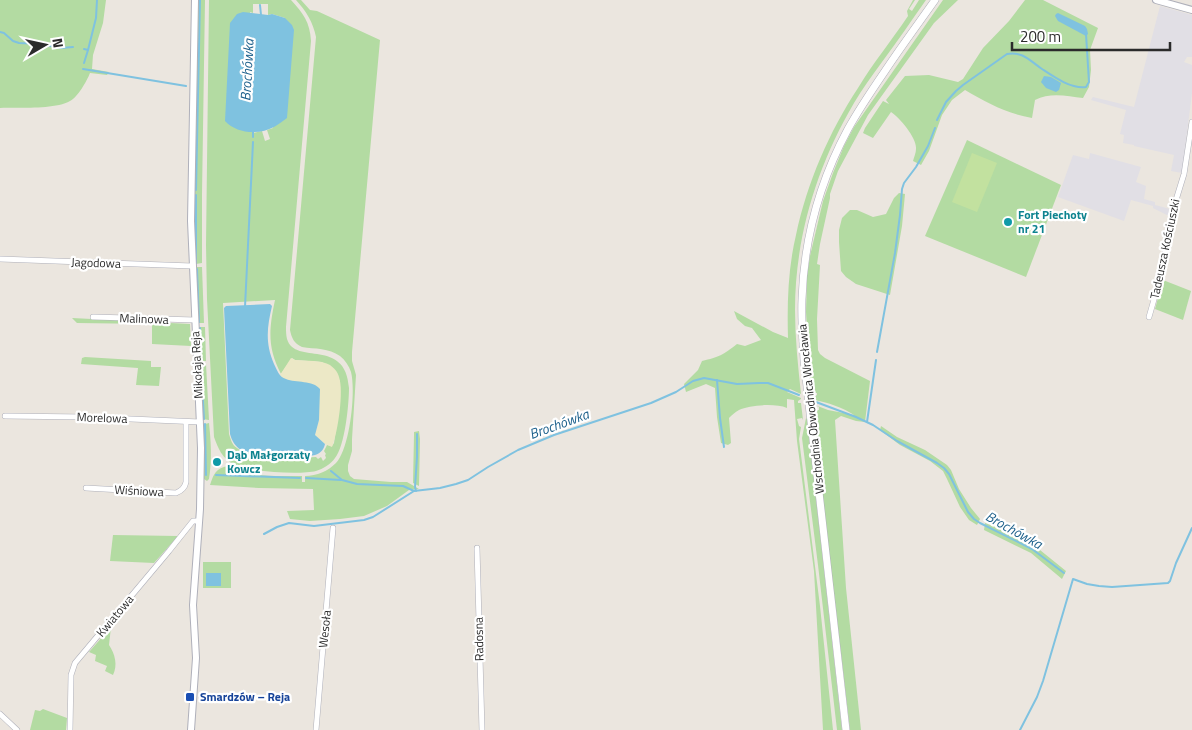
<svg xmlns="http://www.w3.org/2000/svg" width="1192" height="730" viewBox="0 0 1192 730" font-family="'Titillium Web',sans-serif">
	<rect width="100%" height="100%" fill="#ebe6df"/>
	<g fill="#e1dfe5">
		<path d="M 1160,6 L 1192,15 L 1192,57 L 1187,57 L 1184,62 L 1192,65 L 1192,93 L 1182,173 L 1171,171 L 1174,155 L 1134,146 L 1134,145 L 1123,143 L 1124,135 L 1120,134 L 1126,110 L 1091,100 L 1093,97 L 1134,107 Z"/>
		<path d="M 1090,153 L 1141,167 L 1136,182 L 1146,186 L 1144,199 L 1155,202 L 1155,205 L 1170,209 L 1169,216 L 1153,208 L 1153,206 L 1131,200 L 1124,221 L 1058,197 L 1073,155 L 1089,159 Z"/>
	</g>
	<g fill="#b3dba2" fill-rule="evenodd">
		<path d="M 0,0 L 106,0 L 103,23 L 93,55 L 92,69 L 109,72 L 107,75 L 90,73 C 87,81 77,98 70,101 C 54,110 18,107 0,108 Z"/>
		<path d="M 197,0 L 205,0 L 202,194 L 202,263 L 196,264 L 193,224 Z"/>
		<path d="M 209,0 L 291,0 C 303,13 310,22 311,41 L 286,327 C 286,331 286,335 287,339 C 295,366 346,337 349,388 C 349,404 345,446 335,458 C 331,464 323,469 316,471 C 300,475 248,472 233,464 C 222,458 218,448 214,437 L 207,299 L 206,245 ZM 253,4 L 268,4 L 268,15 L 272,14 L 285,18 L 273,128 L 267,130 L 270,139 L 265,141 L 262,131 L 253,133 L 250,12 L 253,13 ZM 275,300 C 269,329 267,347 281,374 L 292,358 L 295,360 L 322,362 L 340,381 L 340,400 L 334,443 L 332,446 L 327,445 L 324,451 L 326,454 L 325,455 L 326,458 L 323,461 L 321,457 L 318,459 L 316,457 C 297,458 251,459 237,448 C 232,445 231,440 229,434 L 223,303 Z"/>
		<path d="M 296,0 L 301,0 L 310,10 L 317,11 L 380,40 L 352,352 L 352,361 L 356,375 L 352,439 L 352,451 L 348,465 L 348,471 L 350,476 L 354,479 L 391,482 L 407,482 L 419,489 L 409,490 L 387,506 L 364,516 L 340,519 L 310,521 L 290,519 L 287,511 L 314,510 L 313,489 L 259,488 L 210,485 C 213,477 214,470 224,467 C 231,465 239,471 246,473 C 264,477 283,476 302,476 L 302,482 L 305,482 L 305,476 C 317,476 328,471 336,463 C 350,448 356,391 351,372 C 349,366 345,360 340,356 C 329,348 315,349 302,347 C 294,343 292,339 290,330 L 316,37 C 313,22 306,11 296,0 Z"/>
		<path d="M 913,0 L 915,0 L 909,9 L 912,11 L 919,0 L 926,0 C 911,21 897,42 882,62 C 872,76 862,89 854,103 C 817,166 795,237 795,310 C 795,338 798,366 801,394 L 790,389 L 787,392 L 801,398 L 801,399 L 798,401 L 798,403 L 801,403 L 803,420 L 802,418 L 797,419 L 799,426 L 801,427 L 799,439 L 820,606 L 833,730 L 823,730 L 814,571 L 797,441 L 794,400 L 787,399 L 787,408 C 775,403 750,405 739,410 C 735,412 732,415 729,418 L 731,443 L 728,445 L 721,443 L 717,417 L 715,388 L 706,384 L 686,392 L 684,384 L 698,370 L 702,361 C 719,357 723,355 737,344 L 745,346 L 761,340 L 752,328 L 745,326 L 737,319 L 734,311 L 773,332 L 788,338 C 787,304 788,268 796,235 C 807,183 829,132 858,88 C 873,63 892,40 908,16 L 907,11 Z"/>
		<path d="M 943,0 L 958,0 L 934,23 L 868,115 L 838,171 L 830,194 L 830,198 L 820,244 L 817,264 L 820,265 L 817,319 L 818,350 L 820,354 L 825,358 L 870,381 L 865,422 L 856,421 L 841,416 L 835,420 L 846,588 L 861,730 L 850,730 L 814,423 L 815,410 L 819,410 L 819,407 L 815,405 L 828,410 L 854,415 C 844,408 827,402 814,400 L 814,397 L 817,395 L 817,393 L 814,393 L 810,378 L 806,312 L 807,276 L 810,256 L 823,201 L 833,173 L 844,146 L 854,127 Z"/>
		<path d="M 1025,0 L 1043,0 L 1098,28 L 1090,50 L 1091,70 L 1089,87 L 1083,98 C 1067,96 1050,92 1035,100 L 1032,118 C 1007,114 986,102 965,90 L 952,100 L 942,115 L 929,151 L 921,165 L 913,161 C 914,157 916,153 916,149 C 917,138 900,118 891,112 L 873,138 L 863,133 L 865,128 L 883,101 L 889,104 L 886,100 L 905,76 L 929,75 L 958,82 L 963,79 L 983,48 L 1009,21 Z"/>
		<path d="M 967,140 L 1061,185 L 1026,277 L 925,236 Z"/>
		<path d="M 899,193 L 905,194 L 902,226 L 890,295 L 856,284 L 846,277 L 841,271 L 839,242 L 839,230 L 842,218 L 850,210 L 857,210 L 873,217 L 886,214 L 894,198 Z"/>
		<path d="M 196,267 L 202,267 L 204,323 L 199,323 Z"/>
		<path d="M 1163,280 L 1191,291 L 1183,320 L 1155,309 Z"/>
		<path d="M 72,318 L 190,324 L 191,346 L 152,344 L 152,324 L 77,323 Z"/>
		<path d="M 199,327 L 205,327 L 206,361 L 202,361 L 199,360 L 198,328 Z"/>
		<path d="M 85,357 L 151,361 L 151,367 L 161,367 L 159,386 L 136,385 L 138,368 L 81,364 L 82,358 Z"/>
		<path d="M 206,364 L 209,420 L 202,419 L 200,366 L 201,365 Z"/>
		<path d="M 806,418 L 807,419 L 842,730 L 837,730 L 818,565 L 802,438 Z"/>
		<path d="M 209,423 C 211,442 212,460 209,479 L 207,481 L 204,479 L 202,425 L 205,424 Z"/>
		<path d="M 881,426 L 897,437 L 925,450 L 947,465 L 951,470 L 959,489 L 971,508 L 980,519 L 977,525 L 969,520 L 960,507 L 947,479 L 943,471 L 930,461 L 900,445 L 880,430 Z"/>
		<path d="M 419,431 L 420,439 L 419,486 L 413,483 L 414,435 L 414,432 Z"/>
		<path d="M 985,523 L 1010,533 L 1035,546 L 1066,571 L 1062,579 L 1031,553 L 984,530 Z"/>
		<path d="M 113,535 L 178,536 L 154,563 L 110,561 Z"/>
		<rect x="203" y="562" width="28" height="26"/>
		<path d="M 111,627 L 109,645 C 115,654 118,665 113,675 L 105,671 L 107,666 L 95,661 L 96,655 L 89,652 Z"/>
		<path d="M 43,709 L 67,718 L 66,730 L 30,730 L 35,710 L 40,711 Z"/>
	</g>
	<path fill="#ece8c6" d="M 291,358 L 295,360 C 305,361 322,360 330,365 C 334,368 338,372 339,377 C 344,391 338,432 332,447 L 325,444 L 315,435 L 319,420 L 292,381 L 284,379 L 280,375 Z"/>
	<path fill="#c2e19f" d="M 972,153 L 997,163 L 977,212 L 952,202 Z"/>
	<g fill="#7fc2e0">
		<path d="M 243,12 L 268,15 L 272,14 L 285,18 L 292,25 L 294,30 L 287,118 C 283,121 279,124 274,127 C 259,135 237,134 225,121 L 230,23 L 237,14 Z"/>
		<path d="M 1058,13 L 1085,26 L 1087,29 L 1088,34 L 1086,36 L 1058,21 L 1055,16 L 1056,14 Z"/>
		<path d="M 1044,76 L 1051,77 L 1061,83 L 1059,90 L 1056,92 L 1046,88 L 1041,82 Z"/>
		<path d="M 270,304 L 272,306 C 267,327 265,343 274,364 C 277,370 279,377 286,379 C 296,383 313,380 320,389 L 319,420 L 315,435 L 325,444 C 324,449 321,453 315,455 C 305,458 251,455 241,450 C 235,446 232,441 230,434 L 224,308 L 226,306 Z"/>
		<rect x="206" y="573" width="15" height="13"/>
	</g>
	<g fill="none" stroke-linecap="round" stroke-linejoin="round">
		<g stroke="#7fc2e0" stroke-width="2">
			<path d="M 260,5 L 261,15"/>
			<path d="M 0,32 L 4,33 L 13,41 L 19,43 L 41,44 L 61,48 L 73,47"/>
			<path d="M 84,49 L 88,50 L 84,63"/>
			<path d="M 88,50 L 96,18 L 97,0"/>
			<path d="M 83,69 L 186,86"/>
			<path d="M 937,120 L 946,102 L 956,91 L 963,85 L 1007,54 C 1023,51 1030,61 1042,69 C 1054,77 1071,89 1086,87 L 1089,82 L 1086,34"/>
			<path d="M 253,137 L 253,132"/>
			<path d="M 196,190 L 200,0"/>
			<path d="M 196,195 L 196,263"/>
			<path d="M 197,269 L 199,322"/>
			<path d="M 245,307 L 253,142"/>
			<path d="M 200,328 L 201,360"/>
			<path d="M 877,352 L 895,253 L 900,215 L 902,189 L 904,183 L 916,167 L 928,146 L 935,128"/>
			<path d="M 201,366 L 204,419"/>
			<path d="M 717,380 L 720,418 L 724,447"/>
			<path d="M 816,402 L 856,417 L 873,425 L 897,441 L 937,463 L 944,468 L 949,474 L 968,512 L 974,519 L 980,523 L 1032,549 L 1064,573"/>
			<path d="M 867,422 L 876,360"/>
			<path d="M 205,424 L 206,475"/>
			<path d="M 331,471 L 342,480 L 357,484 L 403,486 L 414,491 L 440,488 L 456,484 L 468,480 L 488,467 L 518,450 L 554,435 L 651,403 L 676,392 L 693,381 L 704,378 L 737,384 L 759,383 L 768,383 L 799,395"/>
			<path d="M 216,475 L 300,478"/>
			<path d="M 306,478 L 341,480"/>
			<path d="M 416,491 L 415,487 L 417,457 L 417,434"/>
			<path d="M 264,534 L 277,527 L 289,523 L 314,526 L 364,520 L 373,517 L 414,491"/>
			<path d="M 1020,730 L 1037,697 L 1043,681 L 1073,579 L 1087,584 L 1099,586 L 1112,587 L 1168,583 L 1170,581 L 1176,563 L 1192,528"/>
		</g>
		<defs>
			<g id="minor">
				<path d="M 0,259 L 192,266"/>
				<path d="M 93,317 L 195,320"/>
				<path d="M 1149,317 L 1159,282 L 1176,200 L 1184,174 L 1192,122"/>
				<path d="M 5,416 L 85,417 L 200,422"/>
				<path d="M 86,488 L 176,493 C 181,491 185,488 186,482 L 186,422"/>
				<path d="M 477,548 L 482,730"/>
				<path d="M 0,714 L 17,730"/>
				<path d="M 70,730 L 71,675 L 75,663 L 169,551 L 193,521 L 199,521"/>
				<path d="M 316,730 L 333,528"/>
			</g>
			<g id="tertiary">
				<path d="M 1156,0 L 1192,10"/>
				<path d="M 191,730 L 196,658 L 193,605 L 200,509 L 201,448 L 191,221 L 195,0"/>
			</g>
			<path id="secondary" d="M 846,730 L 804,360 C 803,340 801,320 802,299 C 804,240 820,181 848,129 C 859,109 872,90 885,71 C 901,47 918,24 935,0"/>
		</defs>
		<use href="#minor" stroke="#afb0ba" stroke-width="6"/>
		<use href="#tertiary" stroke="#afb0ba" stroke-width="8"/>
		<use href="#secondary" stroke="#afb0ba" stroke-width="8"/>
		<use href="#minor" stroke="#fff" stroke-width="5"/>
		<use href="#tertiary" stroke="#fff" stroke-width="6"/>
		<use href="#secondary" stroke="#fff" stroke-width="7"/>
	</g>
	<g fill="#0f9aa8" stroke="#fff" stroke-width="2">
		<circle cx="1008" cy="222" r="5"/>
		<circle cx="217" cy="462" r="5"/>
	</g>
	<rect fill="#1a4fb4" stroke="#fff" stroke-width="2" x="185" y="692" width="10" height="10" rx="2.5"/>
	<g text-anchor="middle" stroke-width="4.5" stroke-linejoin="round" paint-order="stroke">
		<g font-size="12" font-weight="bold" fill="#0d838f" stroke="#fff" text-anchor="start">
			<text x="1018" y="219">Fort Piechoty<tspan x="1018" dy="14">nr 21</tspan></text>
			<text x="227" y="459">Dąb Małgorzaty<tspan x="227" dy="14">Kowcz</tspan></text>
		</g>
		<g font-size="12" fill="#2b2b2b" stroke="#fff">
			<text transform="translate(1165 249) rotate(-78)" y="4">Tadeusza Kościuszki</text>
			<text transform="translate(96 263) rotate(2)" y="4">Jagodowa</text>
			<text transform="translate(144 319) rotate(2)" y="4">Malinowa</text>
			<text transform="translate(197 365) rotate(-93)" y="4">Mikołaja Reja</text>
			<text transform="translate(811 409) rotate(-96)" y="4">Wschodnia Obwodnica Wrocławia</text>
			<text transform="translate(102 418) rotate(2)" y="4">Morelowa</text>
			<text transform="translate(139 491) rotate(3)" y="4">Wiśniowa</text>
			<text transform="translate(115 616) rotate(-50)" y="4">Kwiatowa</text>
			<text transform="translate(325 629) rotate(-84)" y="4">Wesoła</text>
			<text transform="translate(479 639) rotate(-91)" y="4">Radosna</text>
		</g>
		<g font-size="12" font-weight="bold" fill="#164399" stroke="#fff" text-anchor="start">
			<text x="200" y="701">Smardzów – Reja</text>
		</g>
		<g font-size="14" font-style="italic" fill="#1e618c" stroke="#fff">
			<text transform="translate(247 70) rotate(-87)" y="5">Brochówka</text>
			<text transform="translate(559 424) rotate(-20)" y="5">Brochówka</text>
			<text transform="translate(1014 530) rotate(29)" y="5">Brochówka</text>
		</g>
	</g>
	<g transform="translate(45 45) rotate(81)" stroke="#ffffff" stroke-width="4" paint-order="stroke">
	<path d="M0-4L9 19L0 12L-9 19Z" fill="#2b2b2b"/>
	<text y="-8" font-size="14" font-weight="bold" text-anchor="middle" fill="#2b2b2b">N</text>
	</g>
	<path d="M1012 42v8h158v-8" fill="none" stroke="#2b2b2b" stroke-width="2.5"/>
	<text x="1020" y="42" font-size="15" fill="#2b2b2b" stroke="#ffffff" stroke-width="4" paint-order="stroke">200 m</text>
</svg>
